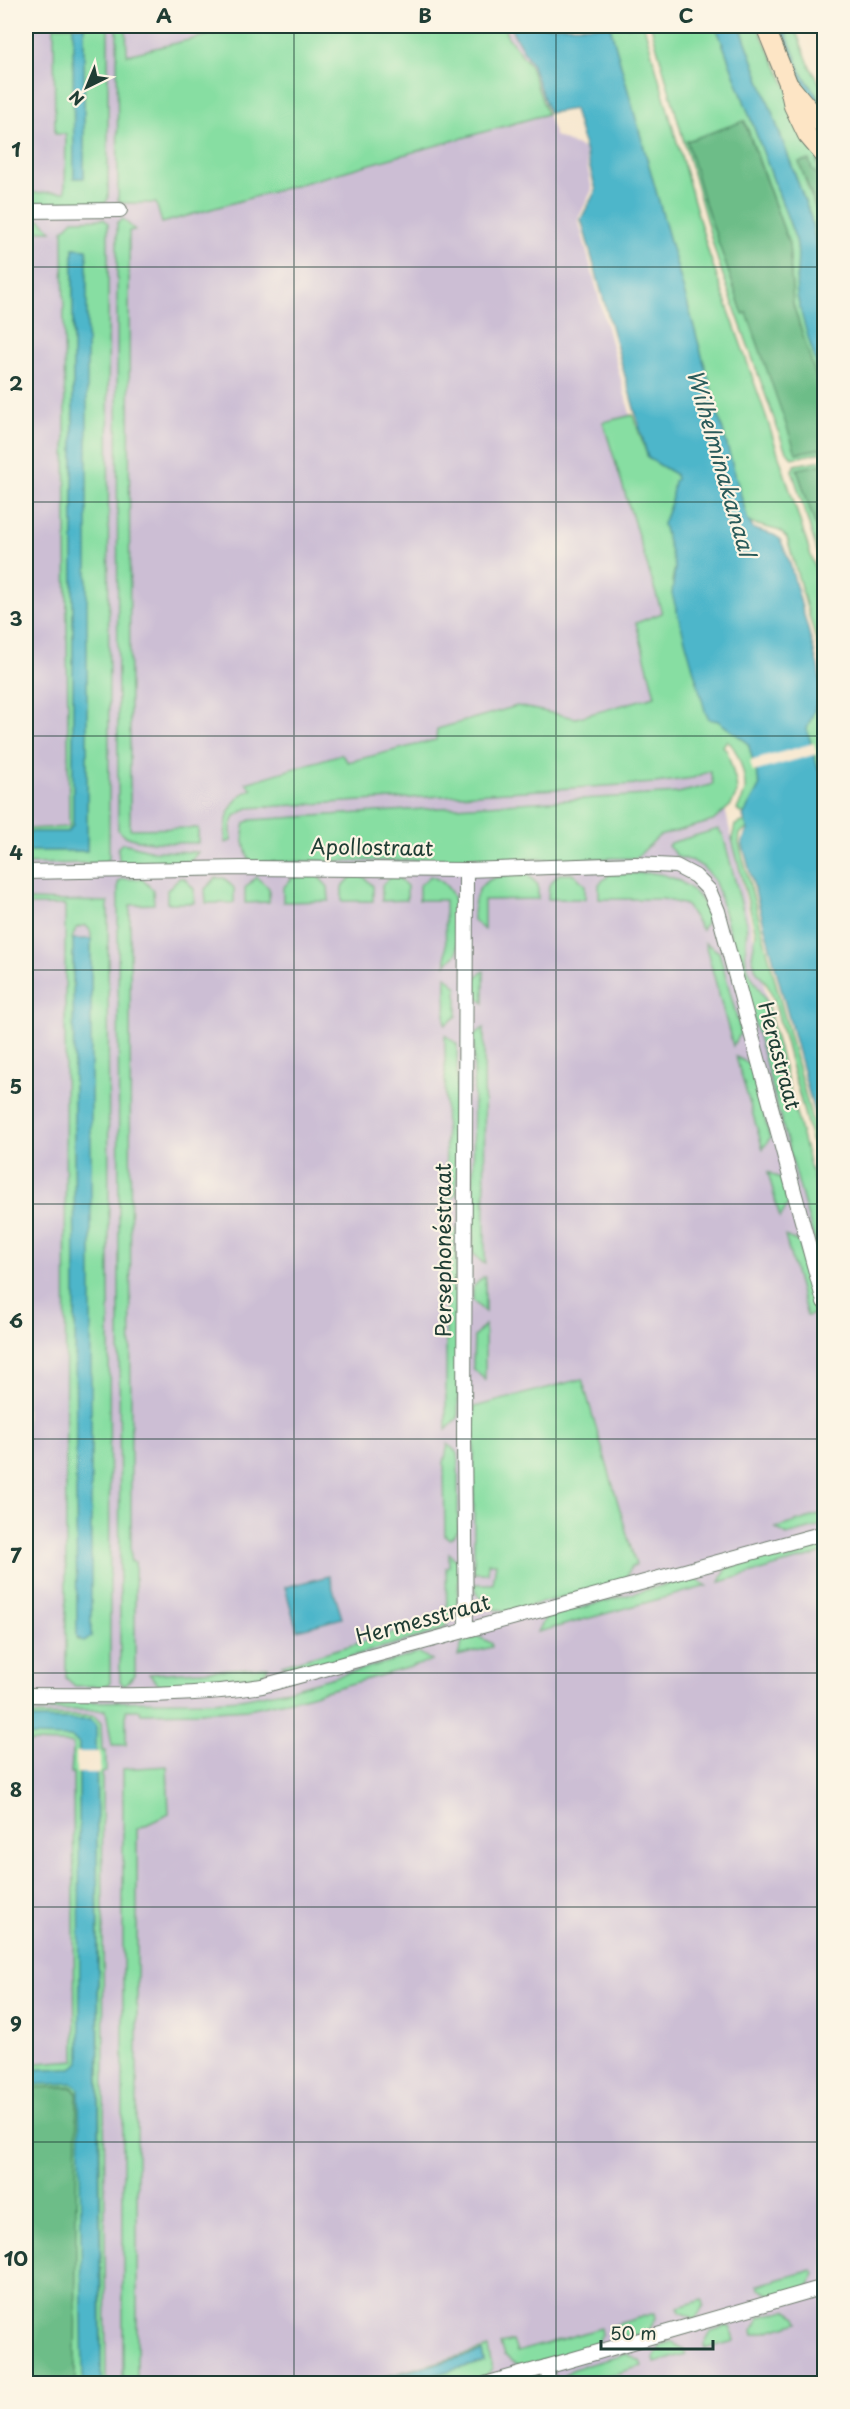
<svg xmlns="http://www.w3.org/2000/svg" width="850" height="2409" viewBox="0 0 850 2409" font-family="'Playpen Sans',sans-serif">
	<rect width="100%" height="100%" fill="#fcf5e5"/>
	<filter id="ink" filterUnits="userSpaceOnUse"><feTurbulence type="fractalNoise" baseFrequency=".0167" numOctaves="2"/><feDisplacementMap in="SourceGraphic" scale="12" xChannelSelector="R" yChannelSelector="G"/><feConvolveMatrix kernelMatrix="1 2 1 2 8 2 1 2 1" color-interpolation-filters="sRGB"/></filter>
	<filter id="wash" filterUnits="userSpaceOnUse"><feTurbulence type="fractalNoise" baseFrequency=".008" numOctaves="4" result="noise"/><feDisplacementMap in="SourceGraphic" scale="24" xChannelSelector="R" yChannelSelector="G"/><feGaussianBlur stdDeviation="1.35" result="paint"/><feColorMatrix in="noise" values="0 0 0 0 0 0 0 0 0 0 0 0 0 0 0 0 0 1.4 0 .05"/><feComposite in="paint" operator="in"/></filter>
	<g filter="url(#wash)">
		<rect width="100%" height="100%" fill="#f7e8d0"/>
		<path fill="#ccbed4" d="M 26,26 L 506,26 L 527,53 L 555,136 L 584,149 L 592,190 L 578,219 L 674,578 L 789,1097 L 824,1206 L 824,2383 L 26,2384 Z"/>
		<g fill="#87dea2" stroke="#538e6b" stroke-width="1.5" fill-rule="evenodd">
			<path d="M 54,26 L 73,26 L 74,178 L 84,177 L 84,26 L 108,26 L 108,199 L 105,203 L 26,204 L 26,193 L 65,192 L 66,134 L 55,134 Z"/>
			<path d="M 117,26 L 126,26 L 127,55 L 246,26 L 504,26 L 507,36 L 529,64 L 547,114 L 162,223 L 156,203 L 122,203 L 118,200 Z"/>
			<path d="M 610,26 L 644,26 L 709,254 L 765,413 L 824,596 L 824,668 L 787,538 L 780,531 L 750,523 L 748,521 Z"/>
			<path d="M 651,26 L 716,26 L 796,240 L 798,252 L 797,296 L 824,388 L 824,402 L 793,304 L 789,244 L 745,121 L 687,141 L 703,198 L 743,314 L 747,312 L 797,453 L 824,448 L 824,452 L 792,458 L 784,447 L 718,261 Z"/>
			<path d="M 740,26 L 757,26 L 824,162 L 824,169 L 816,161 L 818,170 L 824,176 L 824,182 L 812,169 L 809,160 L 799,162 L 822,227 L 824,302 L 822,303 L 819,258 L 810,215 Z"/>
			<path d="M 774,26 L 778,26 L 800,79 L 822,111 L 800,86 Z"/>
			<path d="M 783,26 L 794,26 L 810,67 L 824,90 L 824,107 L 801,72 Z"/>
			<path d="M 104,219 L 108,223 L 109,859 L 104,863 L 26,864 L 26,851 L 87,851 L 86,249 L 73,248 L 73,825 L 68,832 L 26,832 L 26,829 L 69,827 L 63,230 L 73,220 Z"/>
			<path d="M 123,219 L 135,230 L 129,231 L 130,829 L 198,828 L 198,843 C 179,842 130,846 118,830 L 117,223 Z"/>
			<path d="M 26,220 L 41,220 L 52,231 L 26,231 Z"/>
			<path d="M 633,415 L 648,458 L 675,474 L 677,479 L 674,481 L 671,503 L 663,524 L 675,567 L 672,581 L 718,721 L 748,743 L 760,785 L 745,813 L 740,813 L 737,809 C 740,803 744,797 745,791 C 746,776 738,749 727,740 L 723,746 L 727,751 L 736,782 L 737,793 L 731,805 L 713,821 L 659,836 L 636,858 L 250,862 C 245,850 241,836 245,823 L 251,820 L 678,793 L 711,785 L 713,783 L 710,771 L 693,778 L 655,783 L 248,808 L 235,816 L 231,826 L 231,841 L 225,843 C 225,820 228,799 252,789 L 246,783 L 341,754 L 348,762 L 436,740 L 437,729 L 517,706 L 576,718 L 655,696 L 636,623 L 662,613 L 603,422 Z"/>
			<path d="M 824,460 L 824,464 L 797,470 L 824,552 L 824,573 L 792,470 L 795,465 Z"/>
			<path d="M 824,674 L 822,719 L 824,775 C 817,770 805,735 807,726 C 811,709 824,697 820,680 Z"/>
			<path d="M 745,821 L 748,830 L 744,830 L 740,834 L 739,843 L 824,1166 L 824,1188 L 774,1000 L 767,984 L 756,970 L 752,956 L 756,933 L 732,839 L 735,825 Z"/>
			<path d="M 718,829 L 723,835 L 746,922 C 748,936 744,948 746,961 C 748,976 760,987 766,1001 L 824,1218 L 824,1276 L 718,890 L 714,880 L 703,867 L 693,861 L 678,857 L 668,846 L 670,843 Z"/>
			<path d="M 123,843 L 153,851 L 198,852 L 190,862 L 123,863 L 119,860 L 118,847 Z"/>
			<path d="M 653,873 C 680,876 701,892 709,917 L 702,930 L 686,905 L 663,899 L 599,899 L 599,884 L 610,874 Z"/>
			<path d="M 527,874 L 538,885 L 538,899 L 484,900 L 484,930 L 473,920 C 473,878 491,875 527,874 Z"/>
			<path d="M 559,874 L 574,874 L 585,885 L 585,899 L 548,899 L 549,885 Z"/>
			<path d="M 318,876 L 328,887 L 329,901 L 283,902 L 283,888 L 293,877 Z"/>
			<path d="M 352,876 L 363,876 L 373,886 L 373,901 L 342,901 L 342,887 Z"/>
			<path d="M 392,876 L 396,876 L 407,886 L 407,900 L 382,901 L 382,885 Z"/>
			<path d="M 430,876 C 464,887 457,924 457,953 L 446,964 L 445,900 L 419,900 L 419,886 Z"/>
			<path d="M 256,877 L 269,888 L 269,902 L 245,903 L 245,888 Z"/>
			<path d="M 179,878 L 184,878 L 194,889 L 194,903 L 167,903 L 167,890 Z"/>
			<path d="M 216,878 L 224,878 L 234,888 L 234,903 L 206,903 L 205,889 Z"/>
			<path d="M 122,879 L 142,879 L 153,890 L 154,904 L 130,905 L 131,1562 L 135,1562 L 135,1675 L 124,1686 L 120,1681 L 118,883 Z"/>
			<path d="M 26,900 L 108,902 L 110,1672 L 110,1683 L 106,1686 L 75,1686 L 66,1678 L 65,905 L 26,905 ZM 85,925 L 90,930 C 93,940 90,964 91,977 L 79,1641 L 77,1637 L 73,939 L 72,939 L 76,928 Z"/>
			<path d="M 705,943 L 719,952 L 741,1033 L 733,1046 Z"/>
			<path d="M 484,971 L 484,1003 L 473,993 L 473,979 Z"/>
			<path d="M 446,976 L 457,987 L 457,1016 L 445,1025 Z"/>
			<path d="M 484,1028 L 485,1263 L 483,1263 L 473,1253 L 474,1035 Z"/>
			<path d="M 445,1035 L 457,1044 L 457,1193 L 446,1203 Z"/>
			<path d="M 736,1057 L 750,1064 L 770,1138 L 763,1149 Z"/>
			<path d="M 768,1172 L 781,1179 L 788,1204 L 780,1218 Z"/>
			<path d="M 446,1221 L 457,1231 L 458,1418 L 446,1430 Z"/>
			<path d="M 785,1236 L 799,1242 L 818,1313 L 807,1316 Z"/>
			<path d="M 483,1277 L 485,1277 L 485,1312 L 473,1301 L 473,1287 Z"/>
			<path d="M 485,1325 L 485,1380 L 473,1368 L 474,1337 Z"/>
			<path d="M 582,1379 L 636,1565 L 631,1567 L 625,1580 L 507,1612 L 497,1610 L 488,1606 L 478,1594 L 474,1584 L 493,1584 L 496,1563 L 488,1563 L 488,1573 L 474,1573 L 474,1407 Z"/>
			<path d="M 448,1444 L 458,1454 L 458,1531 L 450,1539 L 445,1536 L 444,1463 Z"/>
			<path d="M 824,1513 L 824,1525 L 787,1535 L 776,1528 Z"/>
			<path d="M 824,1541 L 824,1553 L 720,1582 L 727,1568 Z"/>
			<path d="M 449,1553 L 458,1562 C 458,1589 464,1621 434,1633 L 295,1672 L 282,1665 L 447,1618 L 446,1567 L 449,1566 Z"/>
			<path d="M 693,1577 L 707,1586 L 538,1632 L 545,1618 Z"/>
			<path d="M 479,1637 L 491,1643 L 492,1647 L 458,1656 L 463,1641 Z"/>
			<path d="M 420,1653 L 432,1661 L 300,1698 L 248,1709 L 199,1712 L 141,1713 L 140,1710 L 126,1710 L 126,1745 L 112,1745 L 106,1710 L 26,1710 L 26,1702 L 209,1701 L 241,1699 L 288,1690 Z"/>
			<path d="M 268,1667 L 261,1680 L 227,1684 L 159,1685 L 149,1674 Z"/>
			<path d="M 26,1715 L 94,1716 L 101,1723 L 102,1751 L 106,1751 L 106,1772 L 102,1773 L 106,2383 L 101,2383 L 101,2268 L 98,2264 L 101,2263 L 96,1725 L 90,1720 L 26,1719 Z"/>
			<path d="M 26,1736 C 40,1736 72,1730 79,1744 L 81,2059 L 79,2064 L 72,2068 L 26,2070 L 26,2064 L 75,2060 L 73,1773 L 71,1773 L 73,1745 L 69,1743 L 26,1742 Z"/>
			<path d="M 167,1766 L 169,1814 L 137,1829 L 137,2383 L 123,2383 L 123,1769 Z"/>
			<path d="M 72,2083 L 78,2087 L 80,2092 L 83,2383 L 75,2383 L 77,2092 L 71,2086 L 26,2088 L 26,2085 Z"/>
			<path d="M 813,2270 L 815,2274 L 807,2288 L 774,2297 L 760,2289 L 758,2285 Z"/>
			<path d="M 703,2300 L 704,2305 L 695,2319 L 680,2312 L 678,2307 Z"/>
			<path d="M 786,2310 L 797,2317 L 799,2322 L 754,2335 L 753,2330 L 760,2317 Z"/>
			<path d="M 655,2313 L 656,2318 L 648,2332 L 628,2337 L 615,2329 L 614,2325 Z"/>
			<path d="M 727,2326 L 731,2328 L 734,2341 L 705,2349 L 704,2344 L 711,2331 Z"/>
			<path d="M 601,2328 L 602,2334 L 594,2347 L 522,2367 L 504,2356 L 500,2344 L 513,2341 L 517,2352 Z"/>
			<path d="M 671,2342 L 684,2349 L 686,2354 L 655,2363 L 654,2358 L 661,2345 Z"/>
			<path d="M 488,2348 L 492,2368 C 482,2390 421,2383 400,2383 L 484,2362 L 482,2352 L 359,2384 Z"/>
			<path d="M 627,2354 L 640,2361 L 642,2366 L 583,2383 L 561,2383 L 566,2374 L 573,2369 Z"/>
		</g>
		<g fill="#6dbd88" stroke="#467d5e" stroke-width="1.5">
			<path d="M 744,121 L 789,244 L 793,304 L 824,402 L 824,448 L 796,453 L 747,313 L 743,314 L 703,198 L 687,141 Z"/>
			<path d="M 809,160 L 812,169 L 824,182 L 824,259 L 821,221 L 799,162 Z"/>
			<path d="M 824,464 L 824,552 L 797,469 Z"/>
			<path d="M 72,2087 L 77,2094 L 75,2383 L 26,2383 L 26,2088 Z"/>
		</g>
		<g fill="#4db6ca" stroke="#367a7f" stroke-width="1.5">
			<path d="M 73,26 L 84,26 L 84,178 L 74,178 Z"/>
			<path d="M 509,26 L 610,26 L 748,521 L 754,529 L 774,535 L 780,539 L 789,560 L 818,666 L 822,690 L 807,729 L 818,769 L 824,775 L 824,1150 L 742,842 L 748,830 L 743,816 L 760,785 L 748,743 L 718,721 L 709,719 L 706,714 L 672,594 L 675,567 L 663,524 L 671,503 L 674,481 L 676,479 L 675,474 L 648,458 L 581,219 L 596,190 L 574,109 L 549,113 L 531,63 Z"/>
			<path d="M 716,26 L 740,26 L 810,215 L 819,258 L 822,303 L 824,308 L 824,388 C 815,358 803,326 797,295 C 794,276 801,258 796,240 Z"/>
			<path d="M 778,26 L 783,26 L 801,72 L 824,107 L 824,114 L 805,87 Z"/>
			<path d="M 73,248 L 87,249 L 87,851 L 26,851 L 26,832 L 68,832 L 73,825 Z"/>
			<path d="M 73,939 L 91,939 L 91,1637 L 84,1642 L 77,1637 Z"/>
			<path d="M 329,1576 L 342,1618 L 297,1630 L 285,1587 Z"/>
			<path d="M 26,1719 L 90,1720 L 96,1725 L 101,2383 L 83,2383 L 79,2089 L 72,2083 L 26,2085 L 26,2070 L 72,2068 L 80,2062 L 79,1744 L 72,1737 L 26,1736 Z"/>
			<path d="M 482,2352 L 484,2362 L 400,2383 L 362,2383 Z"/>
		</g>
		<g fill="#f7e8d0">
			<path d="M 814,743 L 817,754 L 753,772 L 750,761 Z"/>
			<rect x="76" y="1752" width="24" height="21"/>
		</g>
	</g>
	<g filter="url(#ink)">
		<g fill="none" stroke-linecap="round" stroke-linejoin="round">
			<defs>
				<g id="street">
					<path d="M 26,211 L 120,210"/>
					<path d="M 466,870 L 464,1435 L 466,1630"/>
					<path d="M 26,872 L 242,868 L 466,870 L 635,864 L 676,866 L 695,876 L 709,890 L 718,911 L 824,1302"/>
					<path d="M 26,1695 C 104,1695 184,1698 262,1686 L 824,1533"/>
					<path d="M 485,2384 L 546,2367"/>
					<path d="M 551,2384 L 546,2367 L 824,2287"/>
				</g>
				<g id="secondary">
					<path d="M 765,26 L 788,83 L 793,106 L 807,135 L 824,155"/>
					<path d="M 791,87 L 824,127"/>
				</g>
			</defs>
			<use href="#street" stroke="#6b796b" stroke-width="16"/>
			<use href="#secondary" stroke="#6b796b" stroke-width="20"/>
			<use href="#street" stroke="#fff" stroke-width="14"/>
			<use href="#secondary" stroke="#fde5c5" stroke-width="18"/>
		</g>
	</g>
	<path fill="none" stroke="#1f3d34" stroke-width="1.5" stroke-opacity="0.55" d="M 294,26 L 294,2384M 556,26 L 556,2384M 26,267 L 824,267M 26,502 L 824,502M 26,736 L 824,736M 26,970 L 824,970M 26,1204 L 824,1204M 26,1439 L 824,1439M 26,1673 L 824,1673M 26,1907 L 824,1907M 26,2142 L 824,2142"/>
	<g text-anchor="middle" stroke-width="4.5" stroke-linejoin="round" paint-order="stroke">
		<g font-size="21" fill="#1f3d34" stroke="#fcf5e5">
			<text transform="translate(372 848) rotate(1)" y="7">Apollostraat</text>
			<text transform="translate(779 1056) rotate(75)" y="7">Herastraat</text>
			<text transform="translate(444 1250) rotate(-90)" y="7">Persephonéstraat</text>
			<text transform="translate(423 1620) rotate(-15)" y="7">Hermesstraat</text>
		</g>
		<g font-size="22" font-style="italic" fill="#2a5b5a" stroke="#fcf5e5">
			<text transform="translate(721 463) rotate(74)" y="8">Wilhelminakanaal</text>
		</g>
	</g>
	<rect width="850" height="2409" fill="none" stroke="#fcf5e5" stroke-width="66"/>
	<g transform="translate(87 87) rotate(223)" stroke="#fcf5e5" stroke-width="4.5" paint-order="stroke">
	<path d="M0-4.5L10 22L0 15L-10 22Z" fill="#1f3d34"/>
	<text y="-9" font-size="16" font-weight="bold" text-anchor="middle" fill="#1f3d34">N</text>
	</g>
	<path d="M601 2340v9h112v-9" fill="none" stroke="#1f3d34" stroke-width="3"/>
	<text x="610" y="2340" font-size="18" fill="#1f3d34" stroke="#fcf5e5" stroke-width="4.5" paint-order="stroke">50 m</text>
	<rect x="33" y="33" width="784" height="2343" fill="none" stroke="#1f3d34" stroke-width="2"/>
	<g font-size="20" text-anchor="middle" font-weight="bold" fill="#1f3d34">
		<text x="164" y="23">A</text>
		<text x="425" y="23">B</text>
		<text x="686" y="23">C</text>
		<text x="16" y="157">1</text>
		<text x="16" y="391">2</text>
		<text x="16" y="626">3</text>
		<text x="16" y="860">4</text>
		<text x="16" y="1094">5</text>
		<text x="16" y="1328">6</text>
		<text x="16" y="1563">7</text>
		<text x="16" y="1797">8</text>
		<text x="16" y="2031">9</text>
		<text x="16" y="2266">10</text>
	</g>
</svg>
